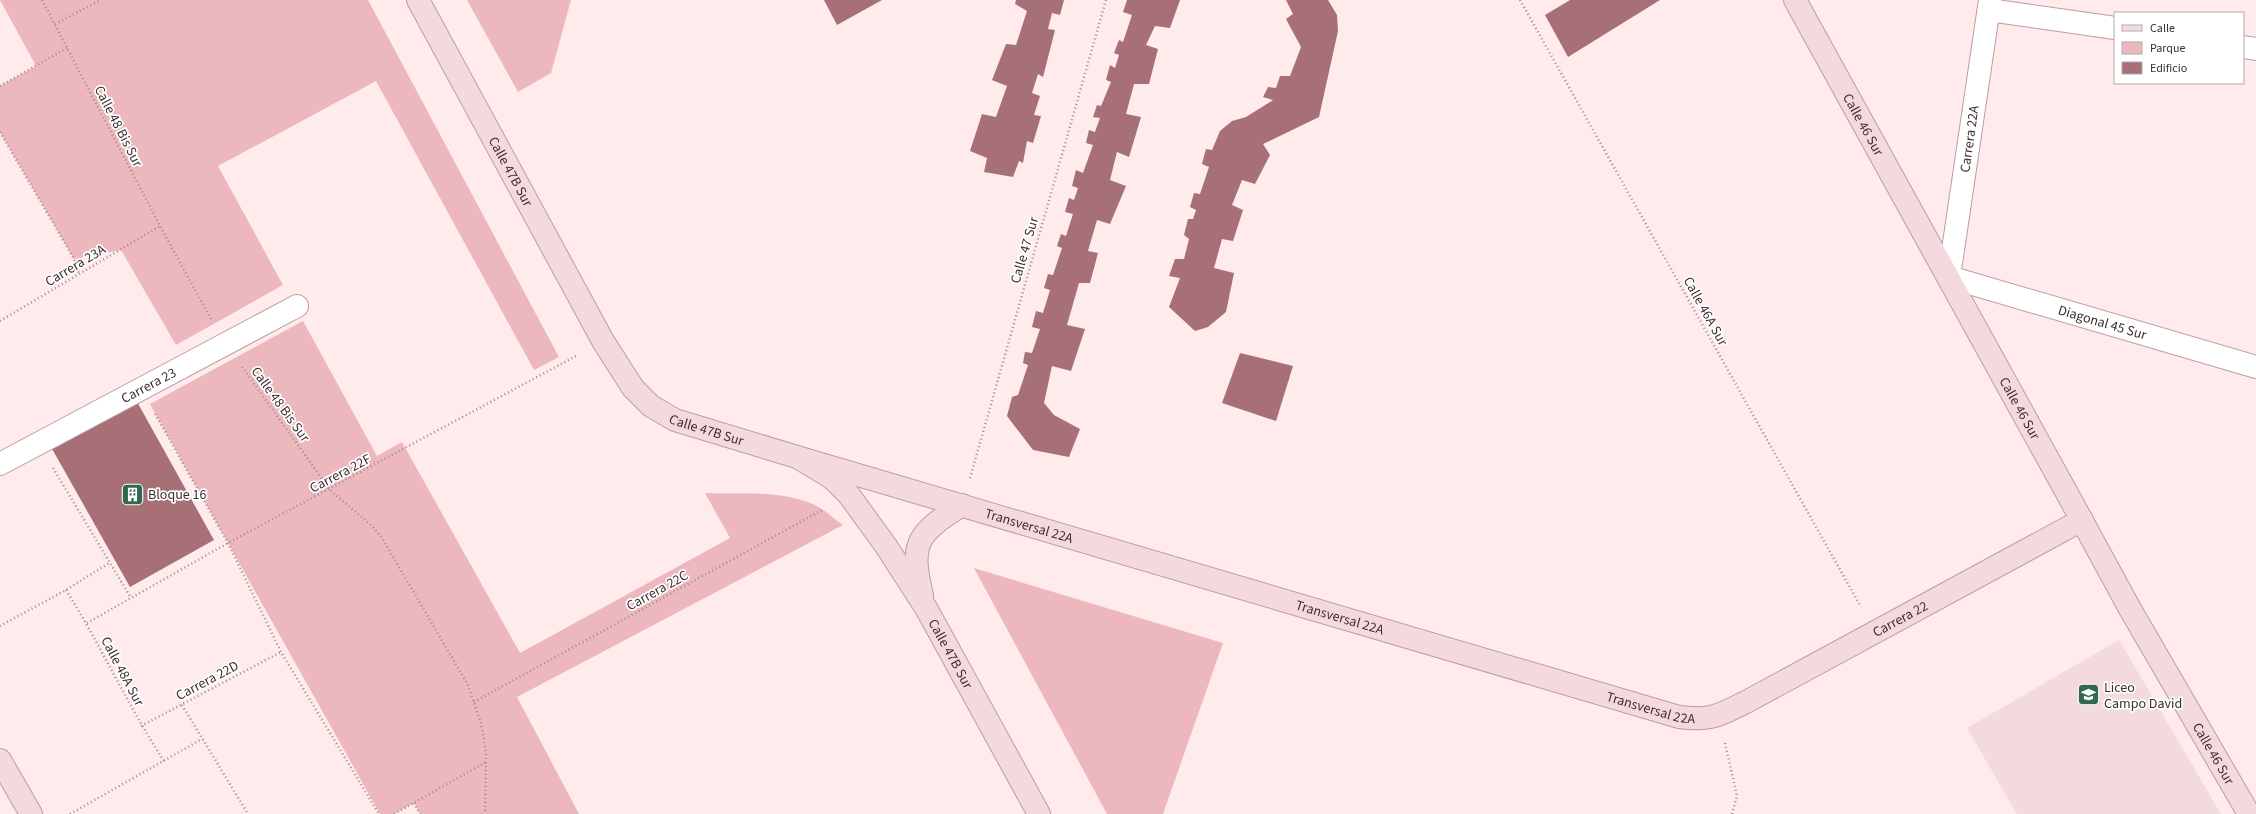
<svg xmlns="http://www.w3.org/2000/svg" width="2256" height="814" viewBox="0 0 2256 814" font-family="'Source Sans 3',sans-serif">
	<rect width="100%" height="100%" fill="#ffeaec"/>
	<path fill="#f3dadd" d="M 2119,640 L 2221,814 L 2017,814 L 1967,728 Z"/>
	<g fill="#ecb8be">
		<path d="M 0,0 L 368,0 L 559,357 L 534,370 L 376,81 L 218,166 L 283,285 L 176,345 L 121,250 L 74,259 L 0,132 L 0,86 L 36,66 Z"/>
		<path d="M 467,0 L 571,0 L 551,73 L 518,92 Z"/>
		<path d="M 303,321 L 377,456 L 402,442 L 520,653 L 730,538 L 705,493 C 741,494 782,490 815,505 C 825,510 834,519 843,525 L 517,697 L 579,814 L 420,814 L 414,803 L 394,814 L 380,814 L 150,404 Z"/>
		<path d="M 974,568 L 1223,643 L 1163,814 L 1107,814 Z"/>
	</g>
	<g fill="#a67076">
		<path d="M 824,0 L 882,0 L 837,25 Z"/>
		<path d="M 1016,0 L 1064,0 L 1060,15 L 1052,13 L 1048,29 L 1055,30 L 1043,77 L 1038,74 L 1032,93 L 1040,96 L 1034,115 L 1041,116 L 1033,143 L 1027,141 L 1023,163 L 1019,161 L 1013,177 L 984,172 L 987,158 L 970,151 L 982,114 L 996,117 L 1007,86 L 992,80 L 1006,44 L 1016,45 L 1027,11 L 1015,4 Z"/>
		<path d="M 1127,0 L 1180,0 L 1170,28 L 1155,26 L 1146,45 L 1158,49 L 1149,84 L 1134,84 L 1126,114 L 1141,117 L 1129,157 L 1117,152 L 1110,180 L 1126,186 L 1110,224 L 1097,220 L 1088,251 L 1098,253 L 1090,283 L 1079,283 L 1067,325 L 1085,329 L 1071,371 L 1052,366 L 1044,403 L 1054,415 L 1080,429 L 1069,457 L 1033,450 L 1007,416 L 1012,397 L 1018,395 L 1028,365 L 1023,363 L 1025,352 L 1032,353 L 1040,329 L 1032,327 L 1036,311 L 1043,313 L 1050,290 L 1044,288 L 1048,274 L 1053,275 L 1062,248 L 1057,246 L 1061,234 L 1066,236 L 1073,214 L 1065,212 L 1069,198 L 1074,200 L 1078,188 L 1072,186 L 1076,170 L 1083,173 L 1093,145 L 1086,143 L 1089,130 L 1095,132 L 1100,118 L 1093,117 L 1097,105 L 1101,106 L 1111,82 L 1106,80 L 1110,65 L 1115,68 L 1119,55 L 1114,53 L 1119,40 L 1123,42 L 1132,15 L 1123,12 Z"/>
		<path d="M 1286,0 L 1328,0 L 1337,15 L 1338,31 L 1319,117 L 1263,144 L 1270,155 L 1255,184 L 1242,180 L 1232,205 L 1243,210 L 1233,241 L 1222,239 L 1214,268 L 1234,273 L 1226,312 L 1208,327 L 1195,331 L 1169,307 L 1180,278 L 1169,276 L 1175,259 L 1184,259 L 1189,239 L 1184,235 L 1188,219 L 1193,219 L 1196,210 L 1190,207 L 1194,193 L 1200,194 L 1209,167 L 1202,164 L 1206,149 L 1212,150 L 1220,131 L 1232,121 L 1246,117 L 1273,100 L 1263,97 L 1268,87 L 1276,88 L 1280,76 L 1290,76 L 1301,47 L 1286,19 L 1293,14 Z"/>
		<path d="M 1570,0 L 1660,0 L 1568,57 L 1545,15 Z"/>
		<path d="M 1240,353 L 1293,366 L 1276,421 L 1222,403 Z"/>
		<path d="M 136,400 L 214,540 L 130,587 L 51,447 Z"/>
	</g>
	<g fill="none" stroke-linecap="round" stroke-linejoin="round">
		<defs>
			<g id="street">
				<path id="s1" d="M 1990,0 L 1949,277 L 2256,367"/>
				<path d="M 1989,10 L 2115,28"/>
				<path d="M 2243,47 L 2256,49"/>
				<path id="s2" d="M 0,464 L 297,306"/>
			</g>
			<g id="secondary">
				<path id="s3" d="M 418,0 L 603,341 L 633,388 L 651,406 L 675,420 L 797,457 L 832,478 L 849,495 L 886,546 L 926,608 L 1039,814"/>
				<path id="s4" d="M 1795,0 L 2068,495 L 2130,609 L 2249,814"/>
				<path id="s5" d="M 797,457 L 1679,717 C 1710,721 1718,716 1746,702 L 2082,520"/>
				<path d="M 922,595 C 909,542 918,533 962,505"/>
				<path d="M 0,760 L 31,814"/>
			</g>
		</defs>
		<use href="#street" stroke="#bd9da0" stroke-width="24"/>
		<use href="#secondary" stroke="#bd9da0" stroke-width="24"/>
		<g stroke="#9d8c8e" stroke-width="2.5" stroke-dasharray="1 3" stroke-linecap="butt">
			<path d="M 42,0 L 160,226 L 211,319"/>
			<path d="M 1520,0 L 1861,607"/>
			<path d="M 55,24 L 101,0"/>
			<path d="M 0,86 L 67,48"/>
			<path d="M 0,132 L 74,259 L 79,274"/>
			<path d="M 0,321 L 160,226"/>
			<path d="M 242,367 L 330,490 L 371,525 L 382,538 L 468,685 L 481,723 L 486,753 L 485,814"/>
			<path d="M 155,414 L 228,543 L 281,652 L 379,814"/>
			<path d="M 53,468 L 131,598"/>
			<path d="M 970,478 L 1106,0"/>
			<path d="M 66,590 C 101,646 128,706 164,761"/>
			<path d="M 87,623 L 228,543 L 578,355"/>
			<path d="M 0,626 L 66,590 L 109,563"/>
			<path d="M 474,702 L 824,509"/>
			<path d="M 182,705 L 248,814"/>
			<path d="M 141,726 L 281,652"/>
			<path d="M 1725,743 L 1737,796 L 1732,814"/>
			<path d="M 414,803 L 420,814"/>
			<path d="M 70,814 L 202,739"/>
			<path d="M 394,814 L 486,762"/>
		</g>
		<use href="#street" stroke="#fff" stroke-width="22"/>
		<use href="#secondary" stroke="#f4dade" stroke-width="22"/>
	</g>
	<defs>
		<symbol id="building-square" viewBox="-11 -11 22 22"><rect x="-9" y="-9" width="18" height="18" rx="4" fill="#32684e" stroke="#fff"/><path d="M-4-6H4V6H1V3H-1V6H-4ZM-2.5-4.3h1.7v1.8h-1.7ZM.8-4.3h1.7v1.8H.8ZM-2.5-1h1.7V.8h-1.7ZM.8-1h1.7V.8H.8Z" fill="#fff"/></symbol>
		<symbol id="university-square" viewBox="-11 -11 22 22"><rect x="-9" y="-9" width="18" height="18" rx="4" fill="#32684e" stroke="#fff"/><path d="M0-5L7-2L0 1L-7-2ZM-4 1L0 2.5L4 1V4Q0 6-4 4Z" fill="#fff"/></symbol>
	</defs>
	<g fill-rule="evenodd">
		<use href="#building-square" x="120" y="482" width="25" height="25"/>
		<use href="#university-square" x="2076" y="682" width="25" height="25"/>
	</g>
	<g text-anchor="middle" stroke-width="3.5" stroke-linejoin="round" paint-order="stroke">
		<g font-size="14" fill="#3d2f31" stroke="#fff">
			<text dy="5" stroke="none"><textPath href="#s4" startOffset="142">Calle 46 Sur</textPath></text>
			<text transform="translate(119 126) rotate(63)" y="5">Calle 48 Bis Sur</text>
			<text transform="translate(1969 139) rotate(-82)" y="5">Carrera 22A</text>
			<text dy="5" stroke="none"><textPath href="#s3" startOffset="195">Calle 47B Sur</textPath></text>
			<text transform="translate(1024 250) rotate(-74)" y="5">Calle 47 Sur</text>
			<text transform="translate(75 265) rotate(-31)" y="5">Carrera 23A</text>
			<text transform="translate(1706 311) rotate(61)" y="5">Calle 46A Sur</text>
			<text dy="5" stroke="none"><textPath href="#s1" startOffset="440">Diagonal 45 Sur</textPath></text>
			<text dy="5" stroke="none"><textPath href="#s2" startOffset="168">Carrera 23</textPath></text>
			<text transform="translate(281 404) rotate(54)" y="5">Calle 48 Bis Sur</text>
			<text dy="5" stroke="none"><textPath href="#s4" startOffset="466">Calle 46 Sur</textPath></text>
			<text dy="5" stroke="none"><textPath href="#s3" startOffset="530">Calle 47B Sur</textPath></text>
			<text transform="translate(340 473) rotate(-28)" y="5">Carrera 22F</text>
			<text dy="5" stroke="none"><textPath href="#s5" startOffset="242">Transversal 22A</textPath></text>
			<text transform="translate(657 590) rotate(-29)" y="5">Carrera 22C</text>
			<text dy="5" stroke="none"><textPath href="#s5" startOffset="566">Transversal 22A</textPath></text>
			<text dy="5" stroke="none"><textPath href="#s5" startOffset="1165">Carrera 22</textPath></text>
			<text dy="5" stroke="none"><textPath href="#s3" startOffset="878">Calle 47B Sur</textPath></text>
			<text transform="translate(123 671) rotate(62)" y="5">Calle 48A Sur</text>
			<text transform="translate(207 680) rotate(-28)" y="5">Carrera 22D</text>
			<text dy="5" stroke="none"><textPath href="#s5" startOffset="890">Transversal 22A</textPath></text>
			<text dy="5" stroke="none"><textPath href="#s4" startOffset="862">Calle 46 Sur</textPath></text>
		</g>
		<g font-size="14" fill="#3d2f31" stroke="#fff" text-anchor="start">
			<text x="148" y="499">Bloque 16</text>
			<text x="2104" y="692">Liceo<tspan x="2104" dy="16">Campo David</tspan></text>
		</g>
	</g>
	<rect x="2114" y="12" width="130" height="72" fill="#ffffff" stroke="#b1acad"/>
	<rect x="2122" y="25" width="20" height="6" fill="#f4dade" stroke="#b1acad"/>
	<text x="2150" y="32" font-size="12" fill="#3d2f31">Calle</text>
	<rect x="2122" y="42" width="20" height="12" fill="#ecb8be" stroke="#b1acad"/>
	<text x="2150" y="52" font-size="12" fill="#3d2f31">Parque</text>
	<rect x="2122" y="62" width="20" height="12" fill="#a67076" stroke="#b1acad"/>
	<text x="2150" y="72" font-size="12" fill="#3d2f31">Edificio</text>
</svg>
